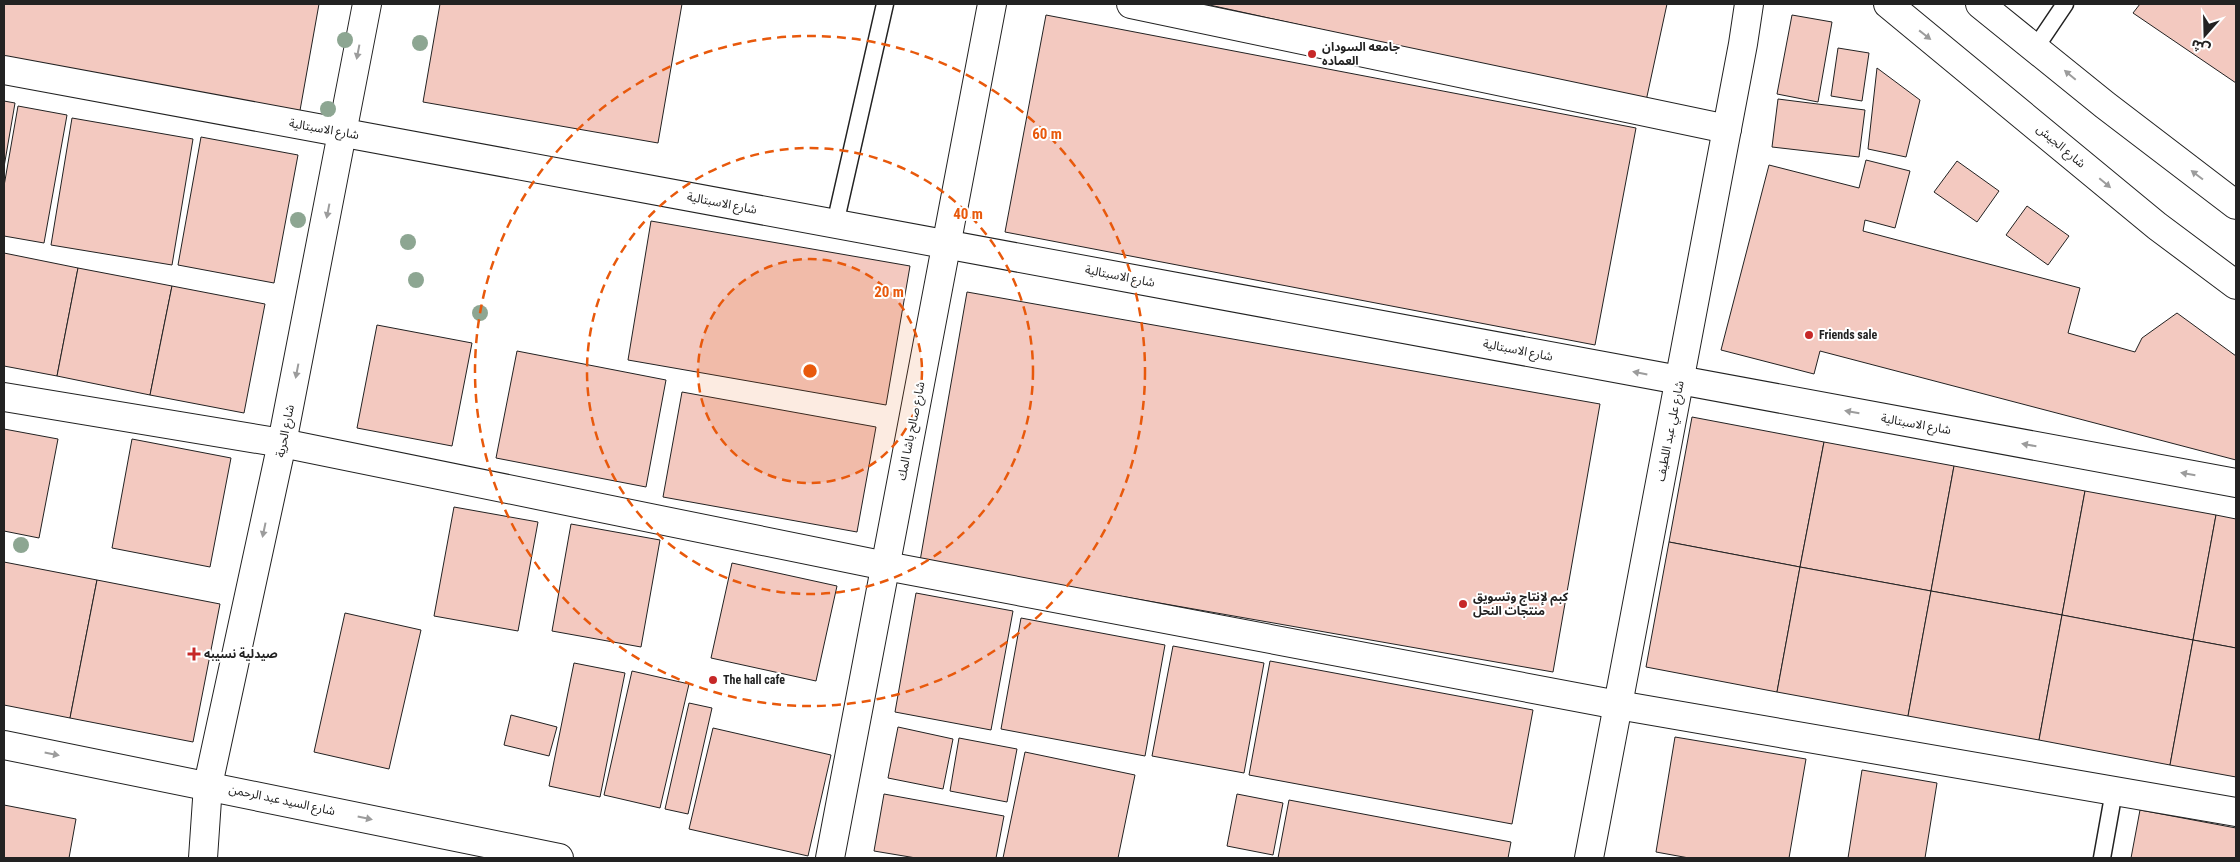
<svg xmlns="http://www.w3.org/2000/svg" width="2240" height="862" viewBox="0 0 2240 862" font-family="'Roboto Condensed','Noto Sans Arabic',sans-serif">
	<rect width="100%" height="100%" fill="#fff"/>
	<g fill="#f3c9c0" stroke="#222">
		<path d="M 4,4 L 319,4 L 299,116 L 4,61 Z"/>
		<path d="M 440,4 L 682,4 L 658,143 L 423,102 Z"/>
		<path d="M 1205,4 L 1667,4 L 1646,101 Z"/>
		<path d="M 2140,4 L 2236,4 L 2236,83 L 2133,13 Z"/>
		<path d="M 1046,15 L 1636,128 L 1595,345 L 1005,232 Z"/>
		<path d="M 1792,15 L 1832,22 L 1818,102 L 1777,94 Z"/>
		<path d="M 1838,48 L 1869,53 L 1862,101 L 1831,96 Z"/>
		<path d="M 1877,68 L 1920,100 L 1906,157 L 1868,149 Z"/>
		<path d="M 1778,99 L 1865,110 L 1859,157 L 1772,147 Z"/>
		<path d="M 4,101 L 15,103 L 4,167 Z"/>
		<path d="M 18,106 L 67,115 L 44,243 L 4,236 L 4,186 Z"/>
		<path d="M 72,118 L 193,139 L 172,265 L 51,245 Z"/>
		<path d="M 201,137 L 298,155 L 274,283 L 178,265 Z"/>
		<path d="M 1866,160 L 1910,171 L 1895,228 L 1865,220 L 1863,231 L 2080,288 L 2068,333 L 2135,352 L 2142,338 L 2177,313 L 2236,356 L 2236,460 L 1820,351 L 1814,374 L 1721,350 L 1769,165 L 1859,188 Z"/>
		<path d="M 1957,161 L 1999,191 L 1977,222 L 1934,192 Z"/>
		<path d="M 2027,206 L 2069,236 L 2048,265 L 2006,235 Z"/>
		<path d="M 651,221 L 910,266 L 886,405 L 628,360 Z"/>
		<path d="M 4,253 L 78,268 L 57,376 L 4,366 Z"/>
		<path d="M 78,268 L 172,286 L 150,395 L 57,376 Z"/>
		<path d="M 172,286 L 265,304 L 244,413 L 150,395 Z"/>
		<path d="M 967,292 L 1600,404 L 1553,672 L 920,561 Z"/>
		<path d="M 377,325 L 472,343 L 452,446 L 357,428 Z"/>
		<path d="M 517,351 L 666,380 L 646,487 L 496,458 Z"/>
		<path d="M 682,392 L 876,427 L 857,532 L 663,497 Z"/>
		<path d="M 1692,417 L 1824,442 L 1800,567 L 1669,542 Z"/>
		<path d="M 4,429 L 58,439 L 39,538 L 4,531 Z"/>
		<path d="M 132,439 L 231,458 L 210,567 L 112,548 Z"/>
		<path d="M 1824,442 L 1954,466 L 1931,591 L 1800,567 Z"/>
		<path d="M 1954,466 L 2085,491 L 2062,615 L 1931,591 Z"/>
		<path d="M 2085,491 L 2216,515 L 2193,640 L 2062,615 Z"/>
		<path d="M 454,507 L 538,522 L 518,631 L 434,616 Z"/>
		<path d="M 2216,515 L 2236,519 L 2236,648 L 2193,640 Z"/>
		<path d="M 571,524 L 660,540 L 641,647 L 552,631 Z"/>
		<path d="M 1669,542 L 1800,567 L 1777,692 L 1646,667 Z"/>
		<path d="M 4,562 L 97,580 L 70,718 L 4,705 Z"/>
		<path d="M 732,563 L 837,586 L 816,681 L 711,658 Z"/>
		<path d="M 1800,567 L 1931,591 L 1908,716 L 1777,692 Z"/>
		<path d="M 97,580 L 220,604 L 193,742 L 70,718 Z"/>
		<path d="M 1931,591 L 2062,615 L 2039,740 L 1908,716 Z"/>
		<path d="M 916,593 L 1013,611 L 991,730 L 895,712 Z"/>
		<path d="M 345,613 L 421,630 L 389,769 L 314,752 Z"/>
		<path d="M 2062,615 L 2193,640 L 2170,765 L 2039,740 Z"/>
		<path d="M 1021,618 L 1165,645 L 1145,756 L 1001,729 Z"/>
		<path d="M 2193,640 L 2236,648 L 2236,777 L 2170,765 Z"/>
		<path d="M 1173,646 L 1264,663 L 1244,773 L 1152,756 Z"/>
		<path d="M 1270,661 L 1533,710 L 1512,824 L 1249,775 Z"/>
		<path d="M 574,663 L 625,673 L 600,797 L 549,786 Z"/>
		<path d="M 632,671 L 689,684 L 660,808 L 604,795 Z"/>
		<path d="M 689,703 L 712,708 L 688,814 L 665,809 Z"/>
		<path d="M 511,715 L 557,727 L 549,756 L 504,745 Z"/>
		<path d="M 898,727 L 953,739 L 943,789 L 888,778 Z"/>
		<path d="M 713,728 L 831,755 L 808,856 L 689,829 Z"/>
		<path d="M 1675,737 L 1806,759 L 1789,858 L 1689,858 L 1656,852 Z"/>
		<path d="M 959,738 L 1017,749 L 1007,802 L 950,791 Z"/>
		<path d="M 1025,752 L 1135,775 L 1118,858 L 1003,858 Z"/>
		<path d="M 1862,770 L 1937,783 L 1925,858 L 1848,858 Z"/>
		<path d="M 884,794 L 1004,816 L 996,858 L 916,858 L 874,851 Z"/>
		<path d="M 1237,794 L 1283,803 L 1273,855 L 1227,846 Z"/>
		<path d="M 1289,800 L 1511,842 L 1508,858 L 1278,858 Z"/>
		<path d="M 4,805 L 76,819 L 69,858 L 4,858 Z"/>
		<path d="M 2140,810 L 2236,828 L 2236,858 L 2131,858 Z"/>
	</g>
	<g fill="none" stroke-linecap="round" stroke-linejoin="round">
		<defs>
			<g id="service">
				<path d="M 2036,47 L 2065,4"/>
				<path d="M 835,224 L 885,4"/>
				<path d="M 2102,858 L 2114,791"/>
			</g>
			<g id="minor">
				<path d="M 1131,4 L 1727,129"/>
				<path d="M 4,70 L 2236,483"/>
				<path d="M 4,397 L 282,443 L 886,566 L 1618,705 L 2236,812"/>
				<path d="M 830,858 L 992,4"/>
				<path d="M 1589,858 L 1743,44 L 1749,4"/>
			</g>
			<g id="tertiary">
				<path d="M 4,745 L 559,858"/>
				<path d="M 203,858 L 208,785 L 282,443 L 367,4"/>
			</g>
			<g id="trunk">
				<path d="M 1888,4 L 2157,226 L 2236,285"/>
				<path d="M 1980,4 L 2105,105 L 2236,205"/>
			</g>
		</defs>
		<use href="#service" stroke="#222" stroke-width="19"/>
		<use href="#minor" stroke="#222" stroke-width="30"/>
		<use href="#tertiary" stroke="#222" stroke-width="30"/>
		<use href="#trunk" stroke="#222" stroke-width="30"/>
		<use href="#service" stroke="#fff" stroke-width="16"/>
		<use href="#minor" stroke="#fff" stroke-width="28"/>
		<use href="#tertiary" stroke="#fff" stroke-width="28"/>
		<use href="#trunk" stroke="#fff" stroke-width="28"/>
	</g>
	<g fill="#8da692">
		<circle cx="345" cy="40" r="8"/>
		<circle cx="420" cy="43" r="8"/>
		<circle cx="328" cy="109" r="8"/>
		<circle cx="298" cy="220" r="8"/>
		<circle cx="408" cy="242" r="8"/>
		<circle cx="416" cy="280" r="8"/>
		<circle cx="480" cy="313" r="8"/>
		<circle cx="21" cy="545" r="8"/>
	</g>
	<defs><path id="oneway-solid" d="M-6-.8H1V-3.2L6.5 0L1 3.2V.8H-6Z" transform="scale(1.25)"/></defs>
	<g fill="#9c9c9c">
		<use href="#oneway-solid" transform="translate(1925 35) rotate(38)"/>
		<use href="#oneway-solid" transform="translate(358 52) rotate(101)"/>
		<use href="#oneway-solid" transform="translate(2070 75) rotate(-140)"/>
		<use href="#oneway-solid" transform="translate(2197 175) rotate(-143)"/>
		<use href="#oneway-solid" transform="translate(2105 183) rotate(40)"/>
		<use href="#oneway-solid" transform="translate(328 211) rotate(101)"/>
		<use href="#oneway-solid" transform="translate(297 371) rotate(101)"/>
		<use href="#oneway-solid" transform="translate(1640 373) rotate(-169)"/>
		<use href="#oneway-solid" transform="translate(1852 412) rotate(-170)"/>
		<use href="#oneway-solid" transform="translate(2029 445) rotate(-170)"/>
		<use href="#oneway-solid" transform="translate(2188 474) rotate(-170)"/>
		<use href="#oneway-solid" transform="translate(264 530) rotate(102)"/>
		<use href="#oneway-solid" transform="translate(52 754) rotate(11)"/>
		<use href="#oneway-solid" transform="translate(365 818) rotate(12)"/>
	</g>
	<circle cx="810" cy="371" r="112" fill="#e8590c" fill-opacity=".12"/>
	<g fill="none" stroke="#e8590c" stroke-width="2.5" stroke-dasharray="9 6">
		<circle cx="810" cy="371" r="112"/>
		<circle cx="810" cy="371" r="223"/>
		<circle cx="810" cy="371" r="335"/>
	</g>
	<g fill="#c62828" stroke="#fff" stroke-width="2">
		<circle cx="1312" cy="54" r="5"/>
		<circle cx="1809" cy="335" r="5"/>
		<circle cx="1463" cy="604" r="5"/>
		<path d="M191.5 646.5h5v5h5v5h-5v5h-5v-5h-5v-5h5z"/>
		<circle cx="713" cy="680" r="5"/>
	</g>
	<g text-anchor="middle" stroke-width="4" stroke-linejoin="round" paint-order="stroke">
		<g font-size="12" font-weight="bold" fill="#222" stroke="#fff" text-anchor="start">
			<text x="1322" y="51">جامعه السودان<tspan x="1322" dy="14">العماده</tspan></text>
			<text x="1819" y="339">Friends sale</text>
			<text x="1473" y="601">كبم لإنتاج وتسويق<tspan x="1473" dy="14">منتجات النحل</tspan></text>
			<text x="204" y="658">صيدلية نسيبه</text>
			<text x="723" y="684">The hall cafe</text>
		</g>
		<g font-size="12" fill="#222" stroke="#fff">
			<text transform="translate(324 129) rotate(10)" y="4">شارع الاسبتالية</text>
			<text transform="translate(2061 146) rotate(40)" y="4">شارع الجيش</text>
			<text transform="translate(722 203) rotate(11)" y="4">شارع الاسبتالية</text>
			<text transform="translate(1120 276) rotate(11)" y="4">شارع الاسبتالية</text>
			<text transform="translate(1518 350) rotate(11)" y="4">شارع الاسبتالية</text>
			<text transform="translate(1916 424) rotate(10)" y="4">شارع الاسبتالية</text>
			<text transform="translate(285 431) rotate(-79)" y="4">شارع الحرية</text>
			<text transform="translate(911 431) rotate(-79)" y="4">شارع صالح باشا المك</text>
			<text transform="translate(1670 431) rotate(-79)" y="4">شارع علي عبد اللطيف</text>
			<text transform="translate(282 800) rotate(12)" y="4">شارع السيد عبد الرحمن</text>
		</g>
	</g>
	<circle cx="810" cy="371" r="8" fill="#e8590c" stroke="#fff" stroke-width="2.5"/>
	<g font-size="15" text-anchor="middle" font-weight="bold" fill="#e8590c" stroke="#fff" stroke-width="4" stroke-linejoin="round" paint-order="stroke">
		<text x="1047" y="139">60 m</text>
		<text x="968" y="219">40 m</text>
		<text x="889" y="297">20 m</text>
	</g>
	<rect width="2240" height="862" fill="none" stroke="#222222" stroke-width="10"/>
	<g transform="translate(2205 35) rotate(200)" stroke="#ffffff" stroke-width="4" paint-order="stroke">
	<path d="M0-4L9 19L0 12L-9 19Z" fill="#222222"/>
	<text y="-8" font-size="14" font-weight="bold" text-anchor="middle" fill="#222222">ش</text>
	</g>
</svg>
